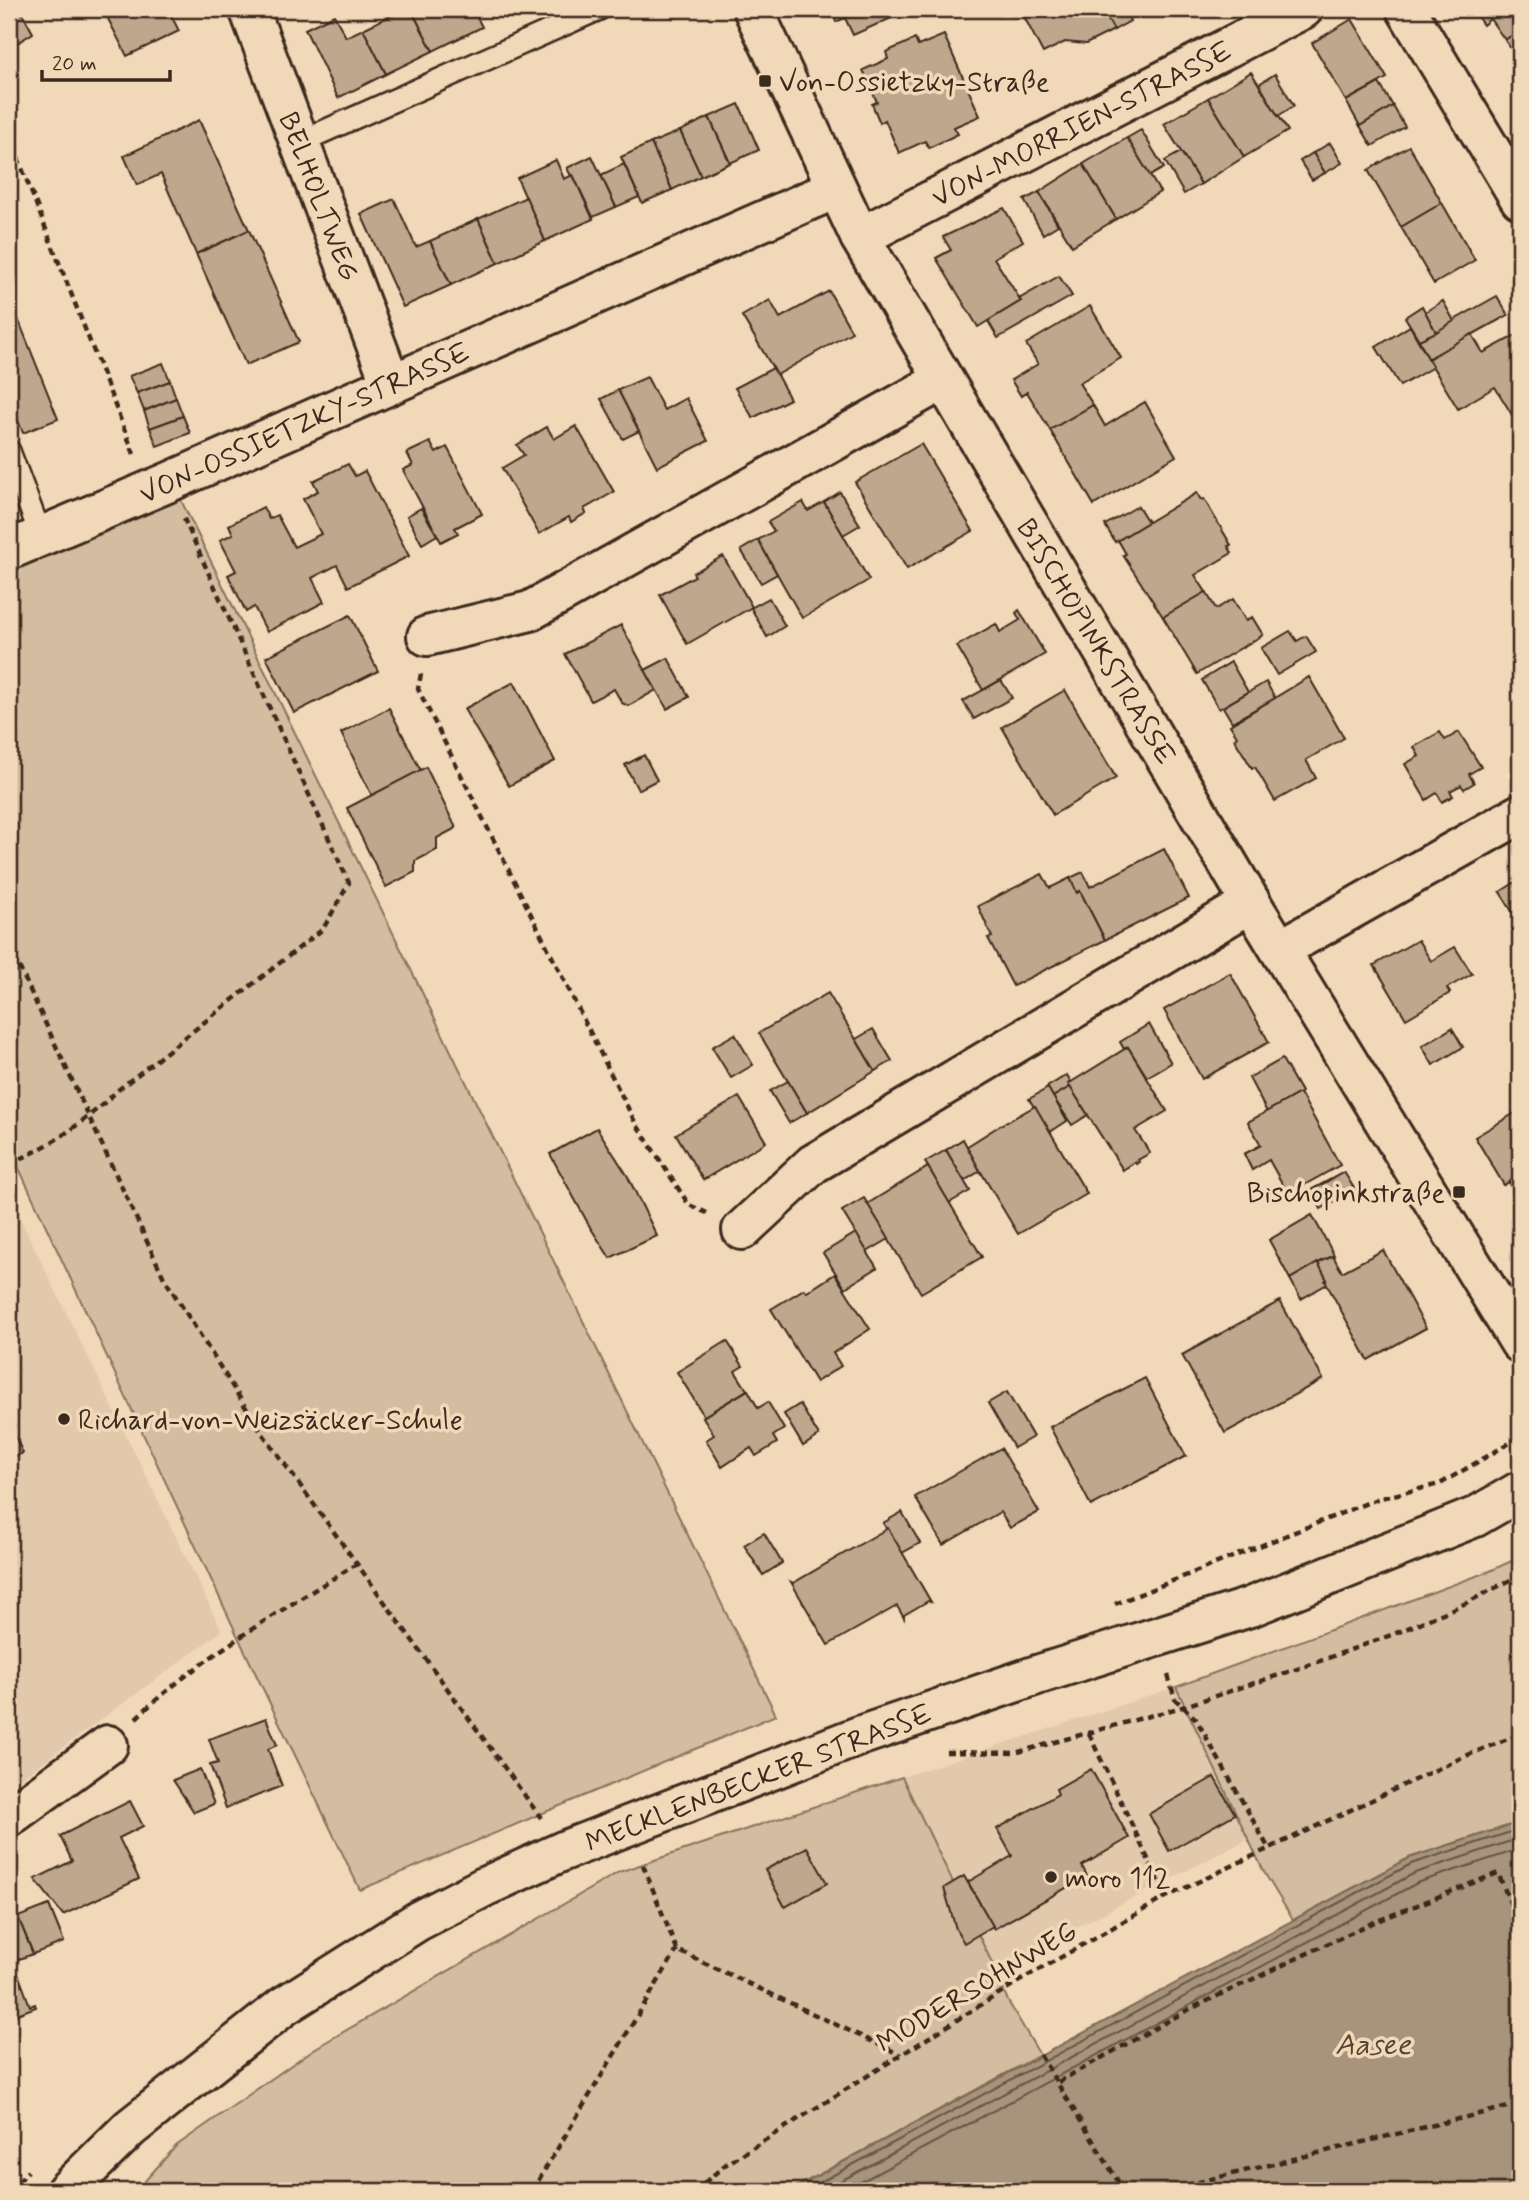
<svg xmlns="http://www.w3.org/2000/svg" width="1529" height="2200" viewBox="0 0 1529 2200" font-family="Mynerve,sans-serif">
	<rect width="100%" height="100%" fill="#f1d8b8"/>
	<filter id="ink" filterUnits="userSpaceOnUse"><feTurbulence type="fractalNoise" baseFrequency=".0143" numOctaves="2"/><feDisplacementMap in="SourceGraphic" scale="14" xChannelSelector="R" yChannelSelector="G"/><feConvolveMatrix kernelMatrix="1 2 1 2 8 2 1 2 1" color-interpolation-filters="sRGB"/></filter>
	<g filter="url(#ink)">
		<g fill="#e2c9ab">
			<path d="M 13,1204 L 222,1631 L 9,1787 L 9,1206 Z"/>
			<path d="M 1176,1687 L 1248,1839 L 995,1969 L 902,1777 Z"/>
		</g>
		<g fill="#d3bc9f" stroke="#87735e" stroke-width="2">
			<path d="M 177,492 L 776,1715 L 360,1890 L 238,1637 L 9,1147 L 9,563 Z"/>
			<path d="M 1520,1557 L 1520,1822 L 1409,1858 L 1293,1920 L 1264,1872 L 1176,1687 L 1490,1571 Z"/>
			<path d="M 902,1777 L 995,1969 L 1008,2001 L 1040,2055 L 789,2191 L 136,2191 L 176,2146 L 314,2049 L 619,1872 Z"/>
		</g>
		<path fill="#a8947c" stroke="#7c6a56" stroke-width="2" d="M 1520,1822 L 1520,2191 L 789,2191 L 1409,1858 Z"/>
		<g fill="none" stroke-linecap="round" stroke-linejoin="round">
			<g stroke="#675444" stroke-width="2">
				<path d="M 804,2191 L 1411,1864 L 1520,1829"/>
				<path d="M 822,2191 L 1415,1873 L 1520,1838"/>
				<path d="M 844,2191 L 1419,1882 L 1520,1849"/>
			</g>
		</g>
		<g fill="#bfa78d" stroke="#3b2a1e" stroke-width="2">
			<path d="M 20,9 L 33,33 L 17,43 L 9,29 L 9,16 Z"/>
			<path d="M 103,9 L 168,9 L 179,31 L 127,56 Z"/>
			<path d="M 404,9 L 411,9 L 433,51 L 386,74 L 363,29 Z"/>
			<path d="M 411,9 L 473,9 L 482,27 L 433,51 Z"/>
			<path d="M 831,9 L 866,9 L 836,22 Z"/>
			<path d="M 866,9 L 901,9 L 903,13 L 853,35 L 845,18 Z"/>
			<path d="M 1020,9 L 1102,9 L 1114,30 L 1086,44 L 1065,42 L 1043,53 Z"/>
			<path d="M 1102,9 L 1128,9 L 1125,10 L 1130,21 L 1114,30 Z"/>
			<path d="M 1472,9 L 1520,9 L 1520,30 L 1505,40 L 1490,19 L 1483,25 Z"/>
			<path d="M 334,15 L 346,37 L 363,29 L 386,74 L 338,98 L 305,29 Z"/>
			<path d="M 1352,19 L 1387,78 L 1346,101 L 1312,43 Z"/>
			<path d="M 1520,30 L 1520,62 L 1505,40 Z"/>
			<path d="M 944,35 L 980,116 L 954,127 L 958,134 L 929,148 L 925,141 L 899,153 L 885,120 L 880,123 L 872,104 L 877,102 L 863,70 L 888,59 L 886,52 L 915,39 L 918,46 Z"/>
			<path d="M 1251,72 L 1288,131 L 1244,157 L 1208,98 Z"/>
			<path d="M 1275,74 L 1294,106 L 1278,116 L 1259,84 Z"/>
			<path d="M 1379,83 L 1393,106 L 1360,126 L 1346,101 Z"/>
			<path d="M 1208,98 L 1244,157 L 1201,184 L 1164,124 Z"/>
			<path d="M 739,104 L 759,150 L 730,163 L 709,117 Z"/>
			<path d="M 1393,106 L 1405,127 L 1372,146 L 1360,126 Z"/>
			<path d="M 709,117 L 730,163 L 701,176 L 680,131 Z"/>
			<path d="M 199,120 L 249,230 L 196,254 L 161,174 L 137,185 L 124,156 Z"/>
			<path d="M 1141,130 L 1164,168 L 1150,176 L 1127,138 Z"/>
			<path d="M 680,131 L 701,176 L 672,190 L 651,143 Z"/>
			<path d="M 1127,138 L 1160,192 L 1116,219 L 1083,164 Z"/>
			<path d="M 651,143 L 672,190 L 642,203 L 621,157 Z"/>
			<path d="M 1330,143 L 1342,163 L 1325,173 L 1313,153 Z"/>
			<path d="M 1409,146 L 1442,203 L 1401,227 L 1368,170 Z"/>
			<path d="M 1181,152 L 1201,184 L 1184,194 L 1165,161 Z"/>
			<path d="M 1313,153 L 1325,173 L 1312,180 L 1300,161 Z"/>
			<path d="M 592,156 L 616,207 L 593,217 L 573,175 L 571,176 L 567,168 Z"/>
			<path d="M 556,160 L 564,179 L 573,175 L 593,219 L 545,241 L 517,178 Z"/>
			<path d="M 624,164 L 639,197 L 616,207 L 601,175 Z"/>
			<path d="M 1083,164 L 1116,219 L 1072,246 L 1039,192 Z"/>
			<path d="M 1039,192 L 1058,225 L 1043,234 L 1024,200 Z"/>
			<path d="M 526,197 L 545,241 L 498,263 L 478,219 Z"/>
			<path d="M 394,199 L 416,247 L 430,241 L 451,285 L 403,307 L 361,214 Z"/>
			<path d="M 1442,203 L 1475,260 L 1434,284 L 1401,227 Z"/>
			<path d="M 1004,208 L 1023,241 L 994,258 L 1021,301 L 978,327 L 936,258 L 951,250 L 943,237 Z"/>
			<path d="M 478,219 L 498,263 L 451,285 L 430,241 Z"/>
			<path d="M 249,230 L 299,342 L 246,365 L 196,254 Z"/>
			<path d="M 1059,276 L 1072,296 L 998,338 L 988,321 L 1021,301 L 1019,299 Z"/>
			<path d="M 829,291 L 852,332 L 777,375 L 742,316 L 770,300 L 780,318 Z"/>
			<path d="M 9,296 L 58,419 L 23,433 L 9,397 Z"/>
			<path d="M 1497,296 L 1508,315 L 1428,359 L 1419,340 Z"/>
			<path d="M 1443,301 L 1454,321 L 1436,332 L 1425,312 Z"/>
			<path d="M 1090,306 L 1121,358 L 1079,383 L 1093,405 L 1050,430 L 1027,392 L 1021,396 L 1011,380 L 1038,364 L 1026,344 Z"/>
			<path d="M 1422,306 L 1436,332 L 1419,340 L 1405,317 Z"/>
			<path d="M 1410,326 L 1433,367 L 1400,386 L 1376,347 Z"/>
			<path d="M 1472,334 L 1483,353 L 1518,334 L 1520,338 L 1520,408 L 1511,413 L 1495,387 L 1458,409 L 1428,359 Z"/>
			<path d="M 163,363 L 170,381 L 137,393 L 129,376 Z"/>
			<path d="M 773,368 L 790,399 L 753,418 L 735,388 Z"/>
			<path d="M 647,377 L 664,410 L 686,398 L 708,441 L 657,467 L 618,390 Z"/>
			<path d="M 170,381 L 176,398 L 144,411 L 137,393 Z"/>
			<path d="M 618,390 L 639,431 L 623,439 L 601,399 Z"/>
			<path d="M 176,398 L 183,416 L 150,428 L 144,411 Z"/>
			<path d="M 1145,402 L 1176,456 L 1094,505 L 1050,430 L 1093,405 L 1105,426 Z"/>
			<path d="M 1520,408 L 1520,430 L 1511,413 Z"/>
			<path d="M 183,416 L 190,433 L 157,446 L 150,428 Z"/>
			<path d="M 576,426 L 614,492 L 584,509 L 586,513 L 571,522 L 569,517 L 539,534 L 502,468 L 524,455 L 517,445 L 547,427 L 554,439 Z"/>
			<path d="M 430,442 L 436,453 L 447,447 L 482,514 L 455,528 L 458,533 L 441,542 L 403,470 L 413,465 L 407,453 Z"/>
			<path d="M 921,444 L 973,531 L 907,569 L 855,482 Z"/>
			<path d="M 348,464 L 355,476 L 365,471 L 409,556 L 348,587 L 337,565 L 312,578 L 324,602 L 267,632 L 254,607 L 246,612 L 228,575 L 236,571 L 220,540 L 233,534 L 229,525 L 263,507 L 269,519 L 277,515 L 294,547 L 321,534 L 303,499 L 318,491 L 313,481 Z"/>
			<path d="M 840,492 L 860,525 L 843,535 L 824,502 Z"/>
			<path d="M 1197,493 L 1201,500 L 1204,499 L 1231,545 L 1228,546 L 1232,553 L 1195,575 L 1206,592 L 1163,617 L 1123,555 L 1126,554 L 1118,540 Z"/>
			<path d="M 803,502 L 808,511 L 824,502 L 869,580 L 802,618 L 758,540 L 774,531 L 768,522 Z"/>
			<path d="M 1138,506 L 1148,522 L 1115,542 L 1105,525 Z"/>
			<path d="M 421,508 L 437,535 L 422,544 L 407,516 Z"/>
			<path d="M 758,540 L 777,574 L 761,583 L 741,550 Z"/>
			<path d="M 723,556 L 752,607 L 687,644 L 660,595 L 695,576 L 693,573 Z"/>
			<path d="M 1206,592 L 1216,609 L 1233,599 L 1246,621 L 1252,617 L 1263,635 L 1197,674 L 1163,617 Z"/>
			<path d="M 769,598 L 785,626 L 767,637 L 751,608 Z"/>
			<path d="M 1019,610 L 1045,654 L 983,690 L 957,646 L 996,624 L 1000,632 L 1020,620 L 1016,613 Z"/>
			<path d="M 350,615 L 378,671 L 294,713 L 266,657 Z"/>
			<path d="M 621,625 L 656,690 L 628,706 L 622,703 L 614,689 L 591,701 L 565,654 Z"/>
			<path d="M 1290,631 L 1297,641 L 1306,636 L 1316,652 L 1277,675 L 1261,648 Z"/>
			<path d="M 668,658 L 689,697 L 667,709 L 645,670 Z"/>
			<path d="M 1231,662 L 1248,692 L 1219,709 L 1202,680 Z"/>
			<path d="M 1309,677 L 1344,738 L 1306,760 L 1316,778 L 1275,801 L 1255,767 L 1252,768 L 1234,739 L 1237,736 L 1230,725 Z"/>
			<path d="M 1001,680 L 1012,698 L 974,719 L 963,701 Z"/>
			<path d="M 514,682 L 555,761 L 509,786 L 464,709 Z"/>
			<path d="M 1266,682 L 1275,698 L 1232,722 L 1223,707 Z"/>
			<path d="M 1065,690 L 1116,778 L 1053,815 L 1002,727 Z"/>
			<path d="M 389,708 L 421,771 L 372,796 L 341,733 Z"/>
			<path d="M 1440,732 L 1445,740 L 1459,732 L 1481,767 L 1469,774 L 1474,783 L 1464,789 L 1461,785 L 1450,791 L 1453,796 L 1442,802 L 1437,793 L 1426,800 L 1405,764 L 1419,756 L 1414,747 Z"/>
			<path d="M 644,755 L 657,780 L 638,790 L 625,765 Z"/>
			<path d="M 426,767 L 456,828 L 437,838 L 437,850 L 415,861 L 415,872 L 386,887 L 347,808 Z"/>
			<path d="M 1164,849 L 1189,898 L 1105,940 L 1080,891 L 1077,893 L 1070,878 L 1083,872 L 1090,887 Z"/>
			<path d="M 1042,874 L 1050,888 L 1070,878 L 1077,893 L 1080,891 L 1105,940 L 1013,986 L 988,938 L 992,937 L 978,906 Z"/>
			<path d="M 1520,879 L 1520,924 L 1500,892 Z"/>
			<path d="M 1418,940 L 1431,961 L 1455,947 L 1472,974 L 1447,988 L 1450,993 L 1406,1019 L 1374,965 Z"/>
			<path d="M 1230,973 L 1269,1042 L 1202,1079 L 1164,1010 Z"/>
			<path d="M 828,993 L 875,1071 L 807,1113 L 759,1033 Z"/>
			<path d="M 1149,1024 L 1171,1063 L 1147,1077 L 1128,1047 L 1124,1049 L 1120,1042 Z"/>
			<path d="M 1452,1028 L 1463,1047 L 1433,1065 L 1422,1046 Z"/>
			<path d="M 873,1029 L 892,1061 L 875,1071 L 856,1039 Z"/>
			<path d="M 735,1034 L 753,1065 L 731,1078 L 712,1047 Z"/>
			<path d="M 1128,1047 L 1167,1111 L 1135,1130 L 1150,1153 L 1138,1160 L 1139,1162 L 1136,1164 L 1135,1162 L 1123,1170 L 1068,1084 Z"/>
			<path d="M 1282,1059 L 1301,1092 L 1267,1112 L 1249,1078 Z"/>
			<path d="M 1067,1075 L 1071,1082 L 1068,1084 L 1070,1087 L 1053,1097 L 1047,1087 Z"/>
			<path d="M 788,1081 L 807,1113 L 789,1123 L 770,1091 Z"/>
			<path d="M 1070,1087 L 1088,1115 L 1072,1125 L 1053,1097 Z"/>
			<path d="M 1048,1088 L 1067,1121 L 1050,1132 L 1029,1099 Z"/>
			<path d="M 1300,1093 L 1340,1165 L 1288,1194 L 1269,1160 L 1252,1170 L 1244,1154 L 1261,1145 L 1248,1122 Z"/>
			<path d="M 739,1097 L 766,1142 L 703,1180 L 676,1134 Z"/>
			<path d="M 1035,1106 L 1087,1194 L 1018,1234 L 966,1147 L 1007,1121 L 1007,1122 Z"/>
			<path d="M 1520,1110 L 1520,1175 L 1504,1185 L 1475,1137 Z"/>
			<path d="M 597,1128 L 627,1175 L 657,1236 L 610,1258 L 590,1227 L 550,1154 Z"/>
			<path d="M 963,1139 L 980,1171 L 964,1181 L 946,1150 Z"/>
			<path d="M 946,1150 L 970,1191 L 949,1203 L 925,1162 Z"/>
			<path d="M 928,1167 L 982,1257 L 921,1293 L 867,1204 Z"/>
			<path d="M 1344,1172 L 1355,1190 L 1321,1209 L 1311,1190 Z"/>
			<path d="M 1520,1175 L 1520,1201 L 1509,1182 Z"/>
			<path d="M 864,1198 L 889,1239 L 867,1252 L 842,1211 Z"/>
			<path d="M 1312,1215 L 1334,1255 L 1290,1279 L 1269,1240 Z"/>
			<path d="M 856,1233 L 877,1268 L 845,1288 L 823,1253 Z"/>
			<path d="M 1383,1250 L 1426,1328 L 1368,1360 L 1325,1281 L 1327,1280 L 1318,1263 L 1333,1256 L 1342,1272 Z"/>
			<path d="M 1318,1263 L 1327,1280 L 1325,1281 L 1327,1284 L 1301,1299 L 1290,1279 Z"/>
			<path d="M 835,1274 L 870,1329 L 833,1353 L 841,1366 L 816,1382 L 771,1309 L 804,1289 L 807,1292 Z"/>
			<path d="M 1280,1301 L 1323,1379 L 1225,1433 L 1182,1355 Z"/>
			<path d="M 727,1341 L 743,1366 L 735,1371 L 747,1390 L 704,1416 L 677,1372 Z"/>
			<path d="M 1145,1378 L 1186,1456 L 1091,1506 L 1050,1427 Z"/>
			<path d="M 748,1390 L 758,1408 L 768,1402 L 784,1429 L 773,1436 L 777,1443 L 756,1456 L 751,1448 L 722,1467 L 706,1440 L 714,1435 L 703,1417 Z"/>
			<path d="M 1007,1392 L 1033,1437 L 1014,1448 L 988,1403 Z"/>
			<path d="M 800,1404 L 819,1436 L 803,1446 L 784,1414 Z"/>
			<path d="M 9,1424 L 23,1453 L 9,1459 Z"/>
			<path d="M 1001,1448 L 1039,1512 L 1010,1528 L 1000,1512 L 943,1545 L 915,1497 Z"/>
			<path d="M 902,1512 L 920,1543 L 902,1553 L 883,1523 Z"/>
			<path d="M 888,1528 L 931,1602 L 928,1601 L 904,1615 L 904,1618 L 897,1606 L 828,1645 L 791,1582 L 793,1583 Z"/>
			<path d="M 764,1533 L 782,1563 L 763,1575 L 744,1545 Z"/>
			<path d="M 266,1718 L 277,1745 L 268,1749 L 282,1786 L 226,1808 L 210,1765 L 218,1763 L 209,1739 Z"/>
			<path d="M 200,1769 L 214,1804 L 194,1812 L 173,1780 Z"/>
			<path d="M 1091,1769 L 1129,1838 L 1082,1866 L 1087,1876 L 994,1929 L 968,1882 L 1012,1856 L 997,1829 L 1058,1794 L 1056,1789 Z"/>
			<path d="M 1214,1777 L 1235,1814 L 1169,1851 L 1149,1814 Z"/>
			<path d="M 130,1801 L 143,1826 L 119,1838 L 139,1879 L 63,1915 L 35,1879 L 72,1861 L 60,1836 Z"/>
			<path d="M 807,1847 L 827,1883 L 785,1907 L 765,1870 Z"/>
			<path d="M 964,1876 L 993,1926 L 964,1943 L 956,1929 L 944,1888 Z"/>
			<path d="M 49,1905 L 64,1942 L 33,1954 L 18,1917 Z"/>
			<path d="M 18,1917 L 33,1954 L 14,1961 L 9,1949 L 9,1921 Z"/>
			<path d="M 9,1949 L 30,2006 L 35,2004 L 36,2007 L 9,2017 Z"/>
		</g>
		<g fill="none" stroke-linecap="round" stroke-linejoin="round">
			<defs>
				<g id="service">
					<path d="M 300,142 L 599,9"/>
					<path d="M 9,451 L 41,536"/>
				</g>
				<g id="minor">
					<path d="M 249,9 L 391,384"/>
					<path d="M 753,9 L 860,237 L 1251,903 L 1520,1343"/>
					<path d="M 1406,9 L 1520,199"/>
					<path d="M 860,237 L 1303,9"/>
					<path d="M 9,550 L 167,483 L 835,189"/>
					<path d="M 427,636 L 530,611 L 943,380"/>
					<path d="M 1281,949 L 1520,814"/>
					<path d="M 742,1230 L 813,1164 L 1251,903"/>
					<path d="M 9,1817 L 108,1745"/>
				</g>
				<path id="tertiary" d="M 66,2191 L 130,2128 L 284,2006 L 418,1921 L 484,1887 L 563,1851 L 859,1736 L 1037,1675 L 1250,1607 L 1475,1517 L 1520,1491"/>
			</defs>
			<use href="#service" stroke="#3b2a1e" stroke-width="26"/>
			<use href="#minor" stroke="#3b2a1e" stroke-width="44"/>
			<use href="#tertiary" stroke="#3b2a1e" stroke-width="44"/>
			<g stroke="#3b2a1e" stroke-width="4.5" stroke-dasharray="7 5" stroke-linecap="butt">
				<path d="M 9,135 L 134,454"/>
				<path d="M 421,674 L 418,689 L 635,1122 L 689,1205 L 707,1213"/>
				<path d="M 9,945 L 164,1278 L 260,1430 L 541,1818"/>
				<path d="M 9,1164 C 51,1146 85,1122 118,1090 L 323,929 L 349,883 L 184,519"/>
				<path d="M 1115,1604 L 1377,1499 L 1440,1484 L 1520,1437"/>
				<path d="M 1168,1675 L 1175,1699 L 1196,1719 L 1268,1847"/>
				<path d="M 136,1718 C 202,1656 281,1611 358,1563"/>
				<path d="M 1089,1734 L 1166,1897"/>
				<path d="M 946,1752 L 1015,1753 L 1182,1707 L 1306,1666 L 1394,1634 L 1464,1604 L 1520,1575"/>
				<path d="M 643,1865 L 677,1950 L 901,2055"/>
				<path d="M 1040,2055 L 1124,2191"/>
				<path d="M 1058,2082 L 1186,2011 L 1367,1925 L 1498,1873 L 1513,1910"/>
				<path d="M 11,2191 L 28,2171"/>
				<path d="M 532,2191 L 677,1950"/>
				<path d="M 695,2191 L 725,2165 L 1016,1983 L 1166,1897 L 1463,1757 L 1520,1734"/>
				<path d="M 1162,2191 L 1520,2104"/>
			</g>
			<use href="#service" stroke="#f1d8b8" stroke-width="21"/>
			<use href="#minor" stroke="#f1d8b8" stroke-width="38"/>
			<use href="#tertiary" stroke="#f1d8b8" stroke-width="38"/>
		</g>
	</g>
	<g fill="#3b2a1e" stroke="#f1d8b8" stroke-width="2.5">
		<rect x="758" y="74" width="14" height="14" rx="3.5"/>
		<rect x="1452" y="1185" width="14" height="14" rx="3.5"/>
		<circle cx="64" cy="1419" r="7"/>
		<circle cx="1051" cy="1877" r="7"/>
	</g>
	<g text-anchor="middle" stroke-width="7" stroke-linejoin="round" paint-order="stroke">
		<g font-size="28" fill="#3b2a1e" stroke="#f1d8b8" text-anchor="start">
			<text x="779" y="91">Von-Ossietzky-Straße</text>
			<text x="1445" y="1202" text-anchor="end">Bischopinkstraße</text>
			<text x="78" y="1429">Richard-von-Weizsäcker-Schule</text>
			<text x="1065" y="1887">moro 112</text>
		</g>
		<g font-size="28" fill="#3b2a1e" stroke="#f1d8b8">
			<text transform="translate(1081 123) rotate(-27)" y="10">VON-MORRIEN-STRASSE</text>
			<text transform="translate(320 196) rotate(69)" y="10">BELHOLTWEG</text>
			<text transform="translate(304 422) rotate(-24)" y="10">VON-OSSIETZKY-STRASSE</text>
			<text transform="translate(1097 641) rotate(59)" y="10">BISCHOPINKSTRASSE</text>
			<text transform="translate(758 1777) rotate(-21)" y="10">MECKLENBECKER STRASSE</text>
			<text transform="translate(976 1986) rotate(-31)" y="10">MODERSOHNWEG</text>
		</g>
		<g font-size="30" font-style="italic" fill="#564436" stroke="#f1d8b8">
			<text x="1373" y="2054">Aasee</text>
		</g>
	</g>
	<rect width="1529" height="2200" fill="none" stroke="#f1d8b8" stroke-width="35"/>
	<rect x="18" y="18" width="1494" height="2165" fill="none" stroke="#3b2a1e" stroke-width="2.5" filter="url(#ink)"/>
	<path d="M42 70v10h128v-10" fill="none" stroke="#3b2a1e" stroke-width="3.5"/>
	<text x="52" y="70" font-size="21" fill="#3b2a1e" stroke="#f1d8b8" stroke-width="5" paint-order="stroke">20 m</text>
</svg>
